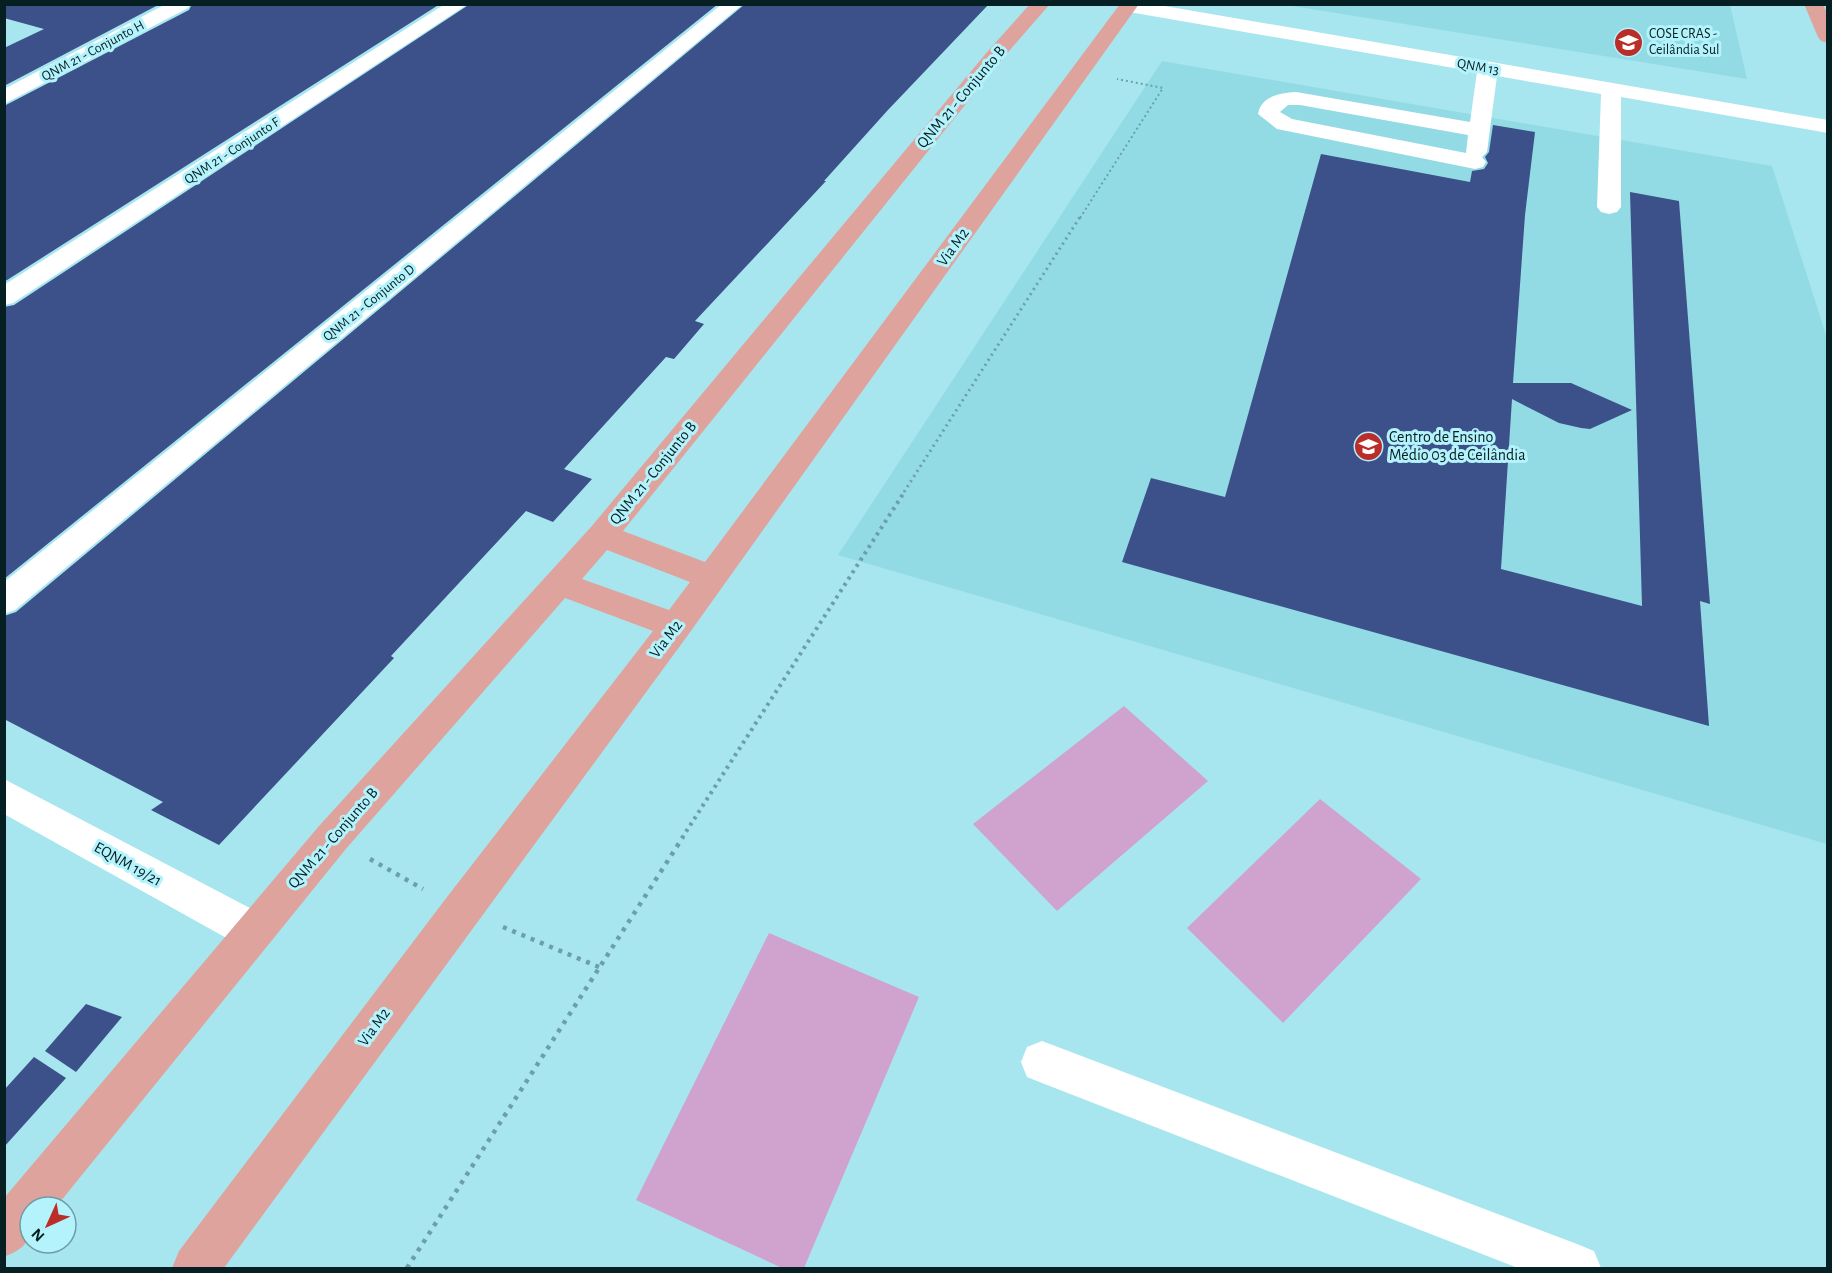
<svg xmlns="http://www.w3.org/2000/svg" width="1832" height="1273" viewBox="0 0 1832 1273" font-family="'Alegreya Sans',sans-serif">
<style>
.built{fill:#92dbe5}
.green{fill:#d0a2ce}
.building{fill:#3c5089}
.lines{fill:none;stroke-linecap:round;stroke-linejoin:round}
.path-far3{stroke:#6d9fa6;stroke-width:2;stroke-dasharray:2 3;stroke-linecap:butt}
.path-far2{stroke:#6d9fa6;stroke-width:3;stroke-dasharray:2 4;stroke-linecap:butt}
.path-far1{stroke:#6d9fa6;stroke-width:4;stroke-dasharray:3 4.5;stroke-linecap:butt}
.path{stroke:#6d9fa6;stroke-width:4.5;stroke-dasharray:4 6;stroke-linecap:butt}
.minor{fill:#fff;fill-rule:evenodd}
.major{fill:#dfa39d;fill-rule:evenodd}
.labels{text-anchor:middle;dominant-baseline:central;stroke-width:6;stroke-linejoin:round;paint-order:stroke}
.far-poi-label{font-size:14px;fill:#051f23;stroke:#b4f3fc;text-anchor:start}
.far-street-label{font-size:14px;fill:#051f23;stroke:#b4f3fc}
.street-label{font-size:16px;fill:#051f23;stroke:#b4f3fc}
.poi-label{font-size:16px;fill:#051f23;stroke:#b4f3fc;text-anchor:start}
</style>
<rect width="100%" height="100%" fill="#a7e6ef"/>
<g class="built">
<polygon points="1286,5 1730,5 1747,79"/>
<polygon points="1162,61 1772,166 1827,338 1827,844 838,555"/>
</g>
<g class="green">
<polygon points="1124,706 1208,781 1057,911 973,824"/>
<polygon points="1320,799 1421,879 1283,1023 1187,928"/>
<polygon points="769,933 919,997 804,1268 782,1268 636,1200"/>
</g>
<g class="building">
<polygon points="4,4 160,4 4,86 4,48 44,29 4,18"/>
<polygon points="192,4 440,4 4,282 4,106 189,10"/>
<polygon points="470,4 718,4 4,579 4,307 14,305"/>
<polygon points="745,4 989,4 887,111 824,181 826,181 695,321 704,324 674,359 666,357 564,469 592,479 553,522 526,511 391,656 394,658 219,845 151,810 163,802 4,719 4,616 16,612"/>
<polygon points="1493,125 1535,132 1525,215 1513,383 1571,383 1632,410 1590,429 1581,428 1559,423 1512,399 1501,569 1642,606 1630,192 1679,201 1710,604 1700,601 1709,726 1122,562 1151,478 1225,497 1321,154 1470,182 1472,171 1484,169 1488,163 1485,157 1489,152"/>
<polygon points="86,1004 122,1017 76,1072 45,1051"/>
<polygon points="34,1057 66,1078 4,1147 4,1090"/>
</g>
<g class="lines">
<polyline class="path-far3" points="1080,218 1163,88 1117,79"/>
<polyline class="path-far2" points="904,492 1080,217"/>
<polyline class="path-far1" points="682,838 905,491"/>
<g class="path">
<polyline points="370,859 423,889"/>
<polyline points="503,927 599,967"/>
<polyline points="407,1268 683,837"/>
</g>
<g class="minor">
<polygon points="166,4 190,4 188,8 4,104 4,89"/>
<polygon points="445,4 468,4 13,303 4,305 4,285"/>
<polygon points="722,4 743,4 15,610 4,614 4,582"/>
<path d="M1121,4H1153L1828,120V133L1621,97V207L1617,212L1609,214L1601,212L1597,207L1601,94L1497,76L1487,152L1482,157L1486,162L1483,167L1475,169L1277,129L1258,114C1261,96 1280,93 1296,92L1470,122L1477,72L1129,12L1122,10ZM1288,105H1300L1468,135L1466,153L1292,119L1280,112Z"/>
<polygon points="4,779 267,917 273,931 267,945 253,950 239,945 4,814"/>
<polygon points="1042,1041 1577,1244 1594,1251 1601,1268 1518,1268 1042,1083 1027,1077 1021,1062 1027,1047"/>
</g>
<g class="major">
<path d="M1030,4H1050L1002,59L623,531L705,562L1120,4H1139L688,635L224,1268H172L179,1251L447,897L653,631L565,598L345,850L56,1207H30C30,1236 34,1245 4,1257V1198L319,826L591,527L988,51ZM607,550L690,582L669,610L582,579Z"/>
<polygon points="1804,4 1823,4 1828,15 1828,43 1821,41 1818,37"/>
</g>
</g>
<defs>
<symbol id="school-disc" viewBox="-11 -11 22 22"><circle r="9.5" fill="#bb2d28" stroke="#b4f3fc"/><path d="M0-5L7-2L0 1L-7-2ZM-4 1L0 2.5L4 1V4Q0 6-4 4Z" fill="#fff"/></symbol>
</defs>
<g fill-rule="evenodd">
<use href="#school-disc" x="1612" y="26" width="33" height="33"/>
<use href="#school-disc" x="1352" y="430" width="33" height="33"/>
</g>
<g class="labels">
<g class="far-poi-label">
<text x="1649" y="34">COSE CRAS -<tspan x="1649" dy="16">Ceilândia Sul</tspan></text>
</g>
<g class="far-street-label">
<text transform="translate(93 51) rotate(-28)">QNM 21 - Conjunto H</text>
<text transform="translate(1478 67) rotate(10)">QNM 13</text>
<text transform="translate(232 151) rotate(-33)">QNM 21 - Conjunto F</text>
<text transform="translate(369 303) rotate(-39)">QNM 21 - Conjunto D</text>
</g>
<g class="street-label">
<text transform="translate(961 97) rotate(-50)">QNM 21 - Conjunto B</text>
<text transform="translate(953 247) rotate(-54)">Via M2</text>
<text transform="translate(653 473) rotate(-51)">QNM 21 - Conjunto B</text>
<text transform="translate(666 639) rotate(-53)">Via M2</text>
<text transform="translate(333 838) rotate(-49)">QNM 21 - Conjunto B</text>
<text transform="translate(128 864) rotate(29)">EQNM 19/21</text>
<text transform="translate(374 1027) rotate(-54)">Via M2</text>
</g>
<g class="poi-label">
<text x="1389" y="437">Centro de Ensino<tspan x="1389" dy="18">Médio 03 de Ceilândia</tspan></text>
</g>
</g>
<rect width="1832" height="1273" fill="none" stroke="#051f23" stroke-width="12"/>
<g transform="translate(48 1225) rotate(225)"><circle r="28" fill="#b4f3fc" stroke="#6e9ea5" stroke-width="1.5"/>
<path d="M0-4.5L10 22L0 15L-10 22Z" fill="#bb2d28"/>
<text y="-9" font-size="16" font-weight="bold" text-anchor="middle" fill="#051f23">N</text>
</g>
</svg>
